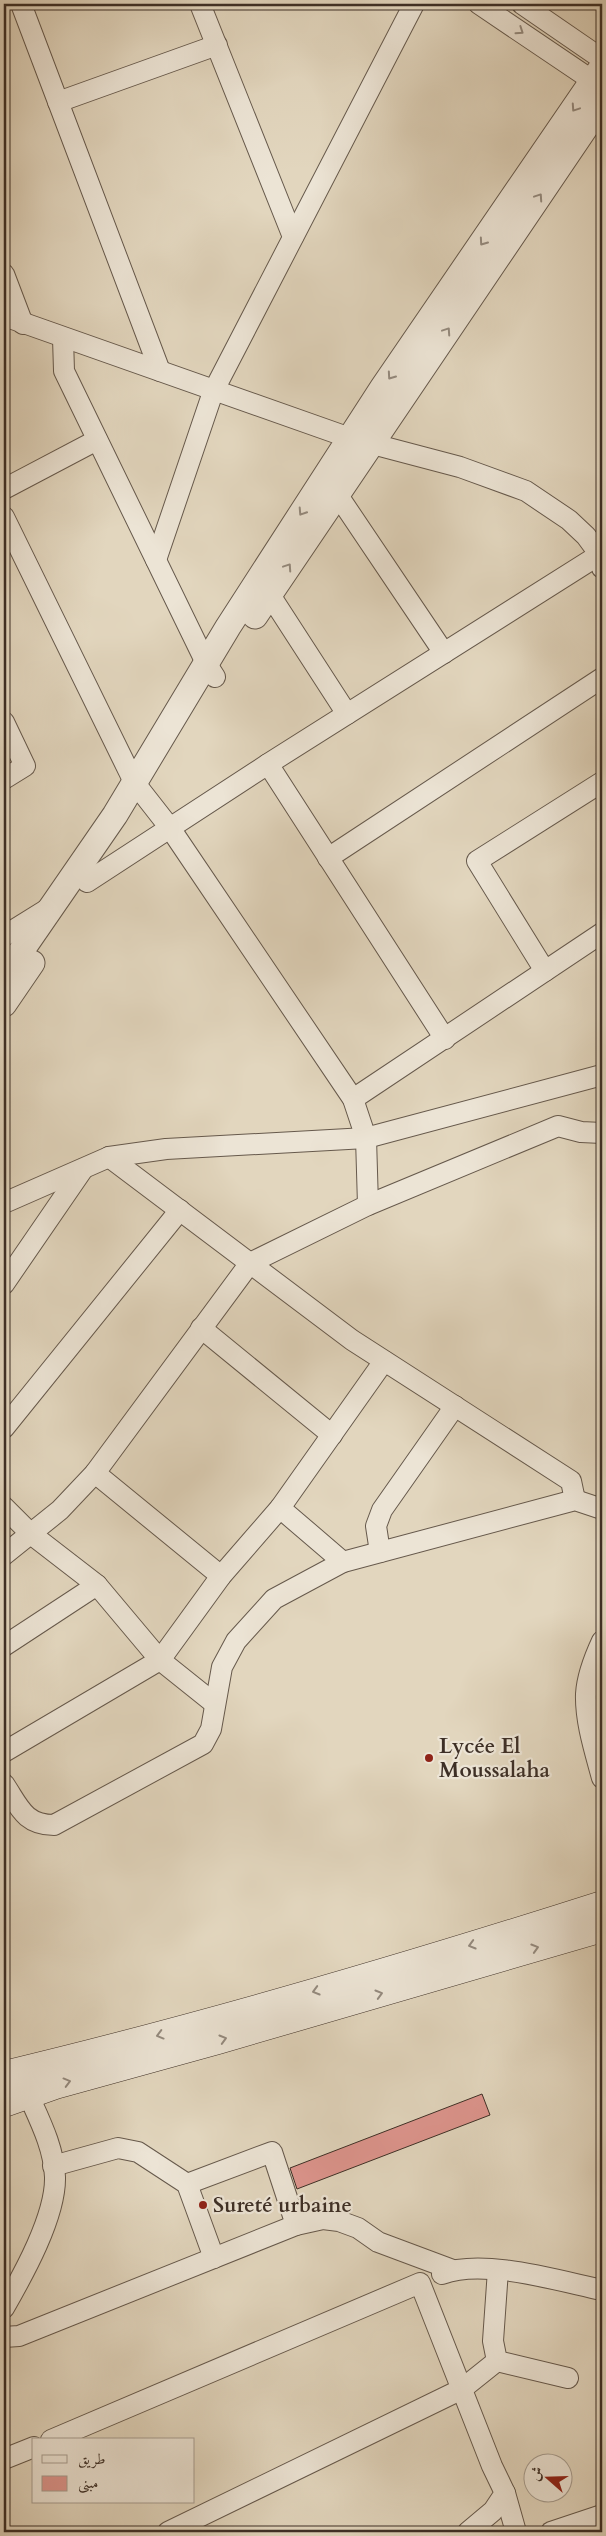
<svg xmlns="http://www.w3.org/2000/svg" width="606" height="2536" viewBox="0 0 606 2536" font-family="Cardo,Amiri,serif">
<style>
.building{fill:#de958e;stroke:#3d2f26}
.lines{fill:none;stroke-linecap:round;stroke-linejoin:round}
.minor-casing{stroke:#66594c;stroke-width:22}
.tertiary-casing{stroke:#66594c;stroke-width:27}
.secondary-casing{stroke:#3d2f26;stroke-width:29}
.minor{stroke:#ece4d5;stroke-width:20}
.tertiary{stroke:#ece4d5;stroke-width:25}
.secondary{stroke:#ece4d5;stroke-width:28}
.oneway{stroke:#948a7e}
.poi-dot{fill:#8f2418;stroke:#ece4d5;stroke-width:2}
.labels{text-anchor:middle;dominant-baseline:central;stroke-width:4.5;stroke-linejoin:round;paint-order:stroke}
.poi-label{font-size:21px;font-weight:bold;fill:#3d2f26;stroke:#ece4d5;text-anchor:start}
</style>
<rect width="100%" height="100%" fill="#e2d6be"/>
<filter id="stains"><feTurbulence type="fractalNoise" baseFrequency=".004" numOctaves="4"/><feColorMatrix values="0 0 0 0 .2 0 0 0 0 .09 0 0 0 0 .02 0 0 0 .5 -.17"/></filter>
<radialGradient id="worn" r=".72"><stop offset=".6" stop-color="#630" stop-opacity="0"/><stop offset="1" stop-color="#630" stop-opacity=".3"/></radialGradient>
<polygon class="building" points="482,2094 490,2115 297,2189 290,2168"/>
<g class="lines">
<defs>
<g id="minor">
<polyline points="21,4 160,371"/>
<polyline points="200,4 293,237"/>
<polyline points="479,4 602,87"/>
<polyline points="522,4 602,59"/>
<polyline points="58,102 217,45"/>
<polyline points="4,274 23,324"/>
<polyline points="4,316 350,438 460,467 526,491 569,520 586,536 600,555 602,568"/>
<polyline points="63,338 64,371 206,663 215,677"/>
<polyline points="4,489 97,440"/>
<polyline points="337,494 444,653"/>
<polyline points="4,517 134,782 170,828 353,1099 366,1138 368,1205"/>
<polyline points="156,560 213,392 414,4"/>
<polyline points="270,595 347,714"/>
<polyline points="4,722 25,766 4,779"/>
<polyline points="268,764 445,1039"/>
<polyline points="328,858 602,678"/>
<polyline points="87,882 268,764 602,553"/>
<polyline points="4,936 49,908"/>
<polyline points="545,971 477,861 602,782"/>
<polyline points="353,1099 602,933"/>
<polyline points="109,1157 352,1340 571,1481 575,1500"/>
<polyline points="4,1203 109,1157 166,1149 366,1138 602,1075"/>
<polyline points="4,1284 83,1169"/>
<polyline points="201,1328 332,1435"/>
<polyline points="4,1428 180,1210"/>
<polyline points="95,1473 221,1576"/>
<polyline points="4,1507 31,1534 97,1585 160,1660 215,1704"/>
<polyline points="280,1508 343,1562"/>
<polyline points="380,1552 376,1526 382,1510 455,1406"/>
<polyline points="4,1555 60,1510 95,1473 250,1263 368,1205 558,1126 581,1132 602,1133"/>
<path d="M602,1641C595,1656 587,1677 586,1694C585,1721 595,1752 602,1778"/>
<polyline points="4,1646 97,1585"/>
<polyline points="4,1752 160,1660 221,1576 280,1508 384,1361"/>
<path d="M4,1784C19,1806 24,1825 54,1825L203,1744L211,1729L222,1667L236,1641L274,1599L343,1562L575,1500L602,1509"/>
<polyline points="53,2166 118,2148 138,2152 187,2184 214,2258"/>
<polyline points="187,2184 272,2152 296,2225"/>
<polyline points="498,2270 493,2341 497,2361 568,2378"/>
<path d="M442,2274C483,2258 559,2281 602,2290"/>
<path d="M4,2308C23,2275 56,2216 55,2177C54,2148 40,2121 28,2094"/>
<polyline points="4,2337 19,2336 296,2225 323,2219 339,2221 358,2228 378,2242 453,2270"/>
<polyline points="51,2440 420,2283 492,2466 505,2493 493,2511 468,2532"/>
<polyline points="4,2459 34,2447"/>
<polyline points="505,2493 516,2532"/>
<polyline points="168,2532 462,2389 497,2361"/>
<polyline points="551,2532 602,2515"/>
</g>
<g id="tertiary">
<polyline points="255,616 602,103"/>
<polyline points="4,976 115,815 228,627 383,387 602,67"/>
<polyline points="4,1004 32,963"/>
</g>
<g id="secondary">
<path d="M4,2075C205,2027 405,1968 602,1905"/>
<polyline points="4,2103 55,2085 218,2040 602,1928"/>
</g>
</defs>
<use href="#minor" class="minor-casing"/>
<use href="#tertiary" class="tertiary-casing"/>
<use href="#secondary" class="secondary-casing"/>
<use href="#minor" class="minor"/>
<use href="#tertiary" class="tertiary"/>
<use href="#secondary" class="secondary"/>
</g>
<defs><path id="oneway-chevron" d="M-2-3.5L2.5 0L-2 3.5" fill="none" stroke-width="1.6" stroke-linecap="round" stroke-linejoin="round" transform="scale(1.25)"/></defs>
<g class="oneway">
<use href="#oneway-chevron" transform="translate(520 31) rotate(34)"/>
<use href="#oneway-chevron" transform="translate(575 108) rotate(124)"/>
<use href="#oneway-chevron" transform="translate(539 197) rotate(-56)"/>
<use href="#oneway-chevron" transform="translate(483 242) rotate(125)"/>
<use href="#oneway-chevron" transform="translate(447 331) rotate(-56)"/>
<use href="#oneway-chevron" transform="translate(391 376) rotate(125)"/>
<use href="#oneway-chevron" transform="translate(302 512) rotate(123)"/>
<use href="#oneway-chevron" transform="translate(288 567) rotate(-56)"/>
<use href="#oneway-chevron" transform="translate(472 1945) rotate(164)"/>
<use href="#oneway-chevron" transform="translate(535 1948) rotate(-17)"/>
<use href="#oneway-chevron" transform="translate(316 1991) rotate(164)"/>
<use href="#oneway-chevron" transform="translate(379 1994) rotate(-16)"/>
<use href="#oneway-chevron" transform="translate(160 2035) rotate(165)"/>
<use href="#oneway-chevron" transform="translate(223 2039) rotate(-16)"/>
<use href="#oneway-chevron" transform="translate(67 2082) rotate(-15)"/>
</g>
<g class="poi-dot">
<circle cx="429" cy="1758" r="5"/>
<circle cx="203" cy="2205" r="5"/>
</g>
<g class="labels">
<g class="poi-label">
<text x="439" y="1746">Lycée El<tspan x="439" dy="24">Moussalaha</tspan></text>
<text x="213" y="2205">Sureté urbaine</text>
</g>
</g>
<rect width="606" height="2536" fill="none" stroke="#e2d6be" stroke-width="20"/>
<rect x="5" y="5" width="596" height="2526" fill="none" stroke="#3d2f26" stroke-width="2.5"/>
<rect x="10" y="10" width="586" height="2516" fill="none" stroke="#3d2f26"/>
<rect x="32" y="2438" width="162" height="65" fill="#ece4d5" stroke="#a69c8f"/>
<rect x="42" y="2455" width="25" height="8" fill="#ece4d5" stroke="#a69c8f"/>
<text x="78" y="2464" font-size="15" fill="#3d2f26">طريق</text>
<rect x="42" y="2476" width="25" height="15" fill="#de958e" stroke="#a69c8f"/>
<text x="78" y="2488" font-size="15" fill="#3d2f26">مبنى</text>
<g transform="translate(548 2478) rotate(290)"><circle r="24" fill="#ece4d5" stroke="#a69c8f"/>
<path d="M0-4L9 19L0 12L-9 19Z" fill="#8f2418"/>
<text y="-8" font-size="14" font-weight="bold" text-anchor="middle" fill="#3d2f26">ش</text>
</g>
<rect width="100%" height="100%" filter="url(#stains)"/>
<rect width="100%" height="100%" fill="url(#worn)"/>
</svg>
